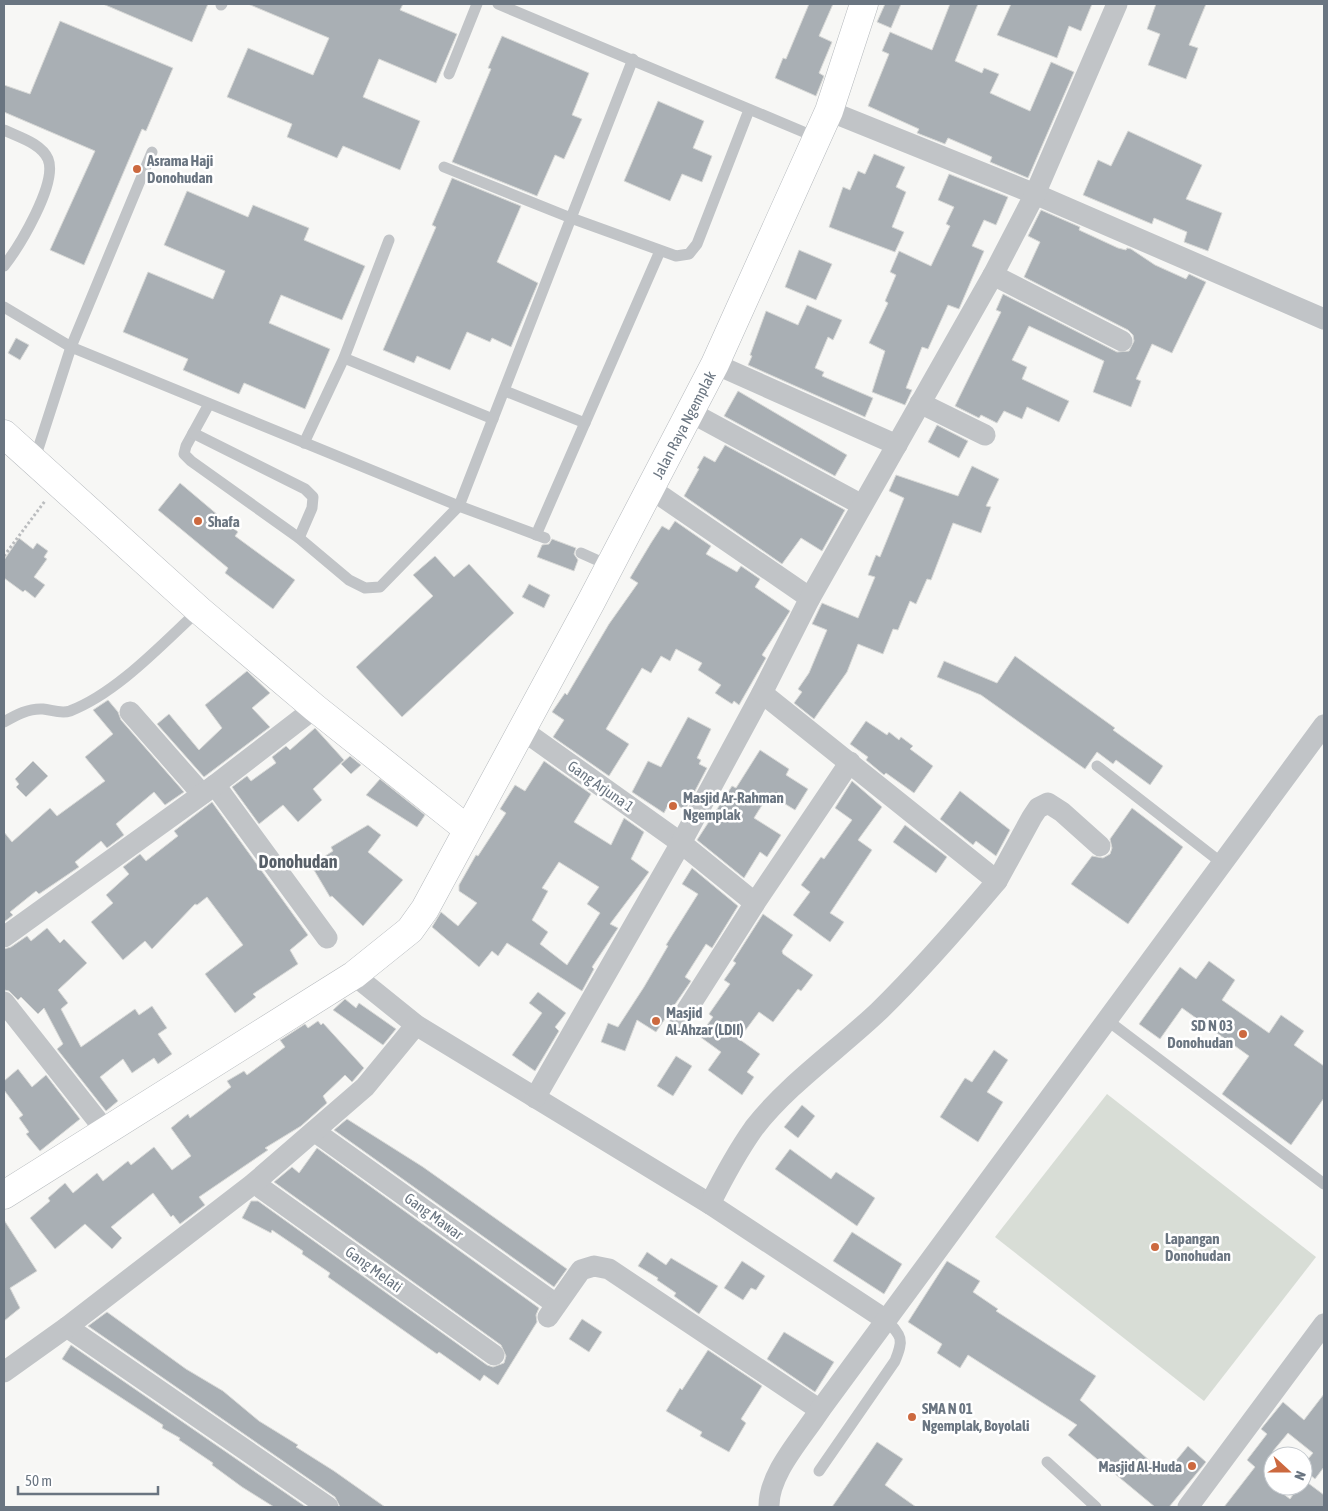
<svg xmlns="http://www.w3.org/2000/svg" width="1328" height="1511" viewBox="0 0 1328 1511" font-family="'Asap Condensed',sans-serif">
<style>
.green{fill:#d8ddd6}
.building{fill:#a9afb4;stroke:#d8d9d7;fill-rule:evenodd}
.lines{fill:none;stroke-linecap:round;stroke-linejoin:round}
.secondary-casing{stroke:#b4b8bc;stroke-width:29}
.path{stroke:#bbbdbf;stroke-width:3;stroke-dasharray:2.5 2.5;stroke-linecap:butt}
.lane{stroke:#c1c4c7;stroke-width:11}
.street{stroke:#c1c4c7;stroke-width:21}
.secondary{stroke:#fff;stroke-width:28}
.poi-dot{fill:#cc693f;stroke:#fff;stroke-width:2}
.labels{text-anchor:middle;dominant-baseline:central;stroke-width:5;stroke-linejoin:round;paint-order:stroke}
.poi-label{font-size:15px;font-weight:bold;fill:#6a7581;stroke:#fff;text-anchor:start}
.street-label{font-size:15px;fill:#6a7581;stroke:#fff}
.quarter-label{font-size:18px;font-weight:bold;fill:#575f68;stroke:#fff}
</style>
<rect width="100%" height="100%" fill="#f7f7f5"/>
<polygon class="green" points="1107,1094 1316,1257 1204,1401 995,1237"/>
<g class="building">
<polygon points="103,4 208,4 192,42"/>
<polygon points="248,4 403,4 400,10 457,34 436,83 379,59 363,97 420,121 400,170 343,146 337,158 287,137 292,124 227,97 248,48 313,75 329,38"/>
<polygon points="809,4 833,4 819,36 832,42 819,73 824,76 816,96 775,78 783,58 786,59"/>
<polygon points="885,4 901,4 891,28 877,22"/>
<polygon points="950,4 978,4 955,61 982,73 984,68 999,74 990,93 1030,111 1051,62 1074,72 1028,178 990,162 992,157 948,138 945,144 917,133 919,129 868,106 889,54 882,51 890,32 932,50"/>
<polygon points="1011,4 1092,4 1081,31 1069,26 1057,58 997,35"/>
<polygon points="1156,4 1206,4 1189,45 1198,48 1186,79 1148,65 1160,34 1147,29"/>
<polygon points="60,21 173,68 146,131 142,129 84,265 50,250 95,151 4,112 4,85 30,94"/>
<polygon points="502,36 589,73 572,115 582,119 564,159 555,155 537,196 452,162 491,69 488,68"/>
<polygon points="658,101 704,121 693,148 712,156 702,182 682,174 670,201 624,181"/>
<polygon points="1128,131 1202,165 1186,199 1222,213 1208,251 1184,242 1187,232 1154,218 1152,224 1083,195 1098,160 1111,166"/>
<polygon points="874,154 905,167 896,187 906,192 892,227 904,232 895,252 829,227 843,187 850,190 858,171 865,174"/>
<polygon points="949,174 1008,197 996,225 984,220 972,246 984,251 971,281 959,309 948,305 928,349 922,347 906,388 912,390 905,405 872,392 885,351 869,343 888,303 885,301 896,275 890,272 899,251 931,266 950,226 946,224 954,207 938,200"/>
<polygon points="452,178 521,206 497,262 538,283 511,347 492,338 490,342 467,332 450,370 417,356 414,363 383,350 436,227 432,225"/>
<polygon points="187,191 248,217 253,205 309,228 304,240 365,266 342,320 281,295 269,323 330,349 305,409 244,383 239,394 183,370 188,359 123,332 148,272 213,299 225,271 164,245"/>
<polygon points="1041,210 1080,227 1079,230 1118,248 1126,250 1127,248 1131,249 1155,265 1186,279 1189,274 1206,282 1172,353 1152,344 1136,379 1141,381 1131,407 1093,392 1104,361 1029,326 1012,360 1027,367 1022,379 1069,401 1059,422 1027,407 1022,419 1004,411 997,423 981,415 979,418 955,406 1001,312 996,310 1003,294 1117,352 1129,351 1134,341 1133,335 1128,330 1024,277 1040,242 1028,236"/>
<polygon points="799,250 832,264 816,300 785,287"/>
<polygon points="807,305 842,320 833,340 828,337 815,368 824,372 822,376 873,398 865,417 748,365 752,356 750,355 766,311 798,325"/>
<polygon points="16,338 29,345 20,360 8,353"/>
<polygon points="738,391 847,455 835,476 724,416"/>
<polygon points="937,425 968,441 959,458 928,442"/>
<polygon points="725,445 845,510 822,551 801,538 782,564 684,496 699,469 697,468 704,456 715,462"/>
<polygon points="972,466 999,479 986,506 991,507 981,533 953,523 931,580 927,579 916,604 910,601 898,630 893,629 883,654 858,644 847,672 814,719 794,703 802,692 798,689 809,673 827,630 812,624 822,603 858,618 875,577 868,575 876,555 880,557 904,498 889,491 896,475 958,496"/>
<polygon points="180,483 238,532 235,536 295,580 273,609 225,573 228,568 158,510"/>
<polygon points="675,521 711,546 706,554 737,572 741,566 760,579 755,587 790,611 762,655 766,658 739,705 734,701 732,704 715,693 721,685 698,670 702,663 676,649 670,661 661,656 651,673 642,668 606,729 629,744 609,776 553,737 564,720 552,712 565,693 567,695 609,624 638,583 630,578 651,543 662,526 669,530"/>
<polygon points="19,538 33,549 37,543 48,551 44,557 47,559 34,577 45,585 35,598 25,590 23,592 4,578 4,560"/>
<polygon points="552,539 576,548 574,554 578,560 574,571 537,557 542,545 549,544"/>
<polygon points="435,556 454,577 469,564 514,613 402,717 356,667 433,596 413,575"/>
<polygon points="529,584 550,595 544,608 522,597"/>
<polygon points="1015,656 1115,728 1113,730 1163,766 1150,785 1116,760 1113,764 1097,752 1085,769 981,695 937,677 944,661 997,683"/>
<polygon points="247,671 270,693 252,708 270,727 204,777 157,724 169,714 199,750 222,728 205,705"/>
<polygon points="108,700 118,712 121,720 184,792 165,805 154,792 116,824 124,835 107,848 101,841 75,862 79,867 39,894 36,891 10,912 13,915 4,922 4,832 12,842 50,808 57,816 105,781 85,757 113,734 93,710"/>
<polygon points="688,717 711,729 697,758 701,760 699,764 707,768 685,810 670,801 664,813 632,792 648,761 661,767"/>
<polygon points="866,721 887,735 889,732 899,740 901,737 913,746 910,749 933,766 914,793 886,773 884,775 866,760 868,757 850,744"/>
<polygon points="315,728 344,760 313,789 322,800 298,822 283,805 259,824 232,787 247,776 251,781 276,763 272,757 286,746 290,750"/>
<polygon points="760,750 789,769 786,775 808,789 795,810 769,794 754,818 781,835 767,857 760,852 744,878 697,840 732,786 736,788"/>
<polygon points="350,756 361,765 351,774 341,764"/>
<polygon points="33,761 48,776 26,797 16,787 19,784 15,779"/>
<path d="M544,761L591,794L574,822L611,845L624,818L644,832L631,859L649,872L610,924L618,928L592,967L594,969L582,991L507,943L498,956L492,951L479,967L432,927L441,912L458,926L477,903L459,891V885L476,855L478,856L506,813L500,809L515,785L525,791ZM559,862L599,887L587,904L600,913L567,965L540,944L548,932L532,920L548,891L542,888Z"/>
<polygon points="380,779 425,815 417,827 366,795"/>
<polygon points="852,781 882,807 858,840 872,850 830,913 844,922 830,942 793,915 810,892 801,885 821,857 824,859 852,820 835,808"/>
<polygon points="960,791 1010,830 996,856 976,841 973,845 940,819"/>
<polygon points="212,802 308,935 290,950 298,964 253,994 256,997 235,1013 205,974 243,945 207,897 197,905 195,904 152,949 145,941 123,960 91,922 113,903 106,895 129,874 123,867 140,854 146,861 178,836 174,831"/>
<polygon points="1132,808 1183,847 1128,924 1071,884 1092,856 1103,858 1110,854 1112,848 1110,839"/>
<polygon points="368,825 381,835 368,852 403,880 363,926 332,896 330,897 311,865 333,851 331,847"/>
<polygon points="905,825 947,857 936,873 893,842"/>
<polygon points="692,868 738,906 712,948 706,944 685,977 691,981 656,1032 637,1020 625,1051 601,1042 608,1023 618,1027 644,987 668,946 666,945 698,894 682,884"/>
<polygon points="763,914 793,935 782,951 783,954 813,975 801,991 798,989 773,1022 759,1012 739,1039 760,1054 747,1072 754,1077 742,1095 708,1070 721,1052 699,1036 713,1017 709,1014 730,984 724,980 736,963 733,961"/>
<polygon points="47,928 60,943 64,939 87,963 58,990 68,1003 61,1009 81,1047 135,1009 139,1015 152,1006 167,1028 158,1034 172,1054 158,1064 154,1058 132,1073 123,1059 100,1077 118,1101 106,1111 57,1049 63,1044 44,1008 38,1014 21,997 18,1000 9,991 4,990 4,949 11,947 27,936 31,941"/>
<polygon points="1209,961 1235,980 1222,1000 1269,1033 1281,1015 1304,1031 1294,1045 1324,1066 1324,1098 1291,1145 1222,1094 1249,1056 1182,1008 1160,1039 1139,1024 1180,967 1196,979"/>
<polygon points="538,992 566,1013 555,1027 559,1031 535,1071 512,1055 542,1013 529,1003"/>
<polygon points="345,999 356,1008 359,1003 396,1029 383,1045 333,1010"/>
<polygon points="318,1021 321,1025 323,1023 364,1068 352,1082 345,1075 323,1096 327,1103 301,1126 265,1148 268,1150 199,1197 205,1205 180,1224 173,1215 171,1217 153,1193 111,1227 122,1238 112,1249 85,1224 55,1249 30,1218 50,1201 48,1198 65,1183 73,1193 97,1173 103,1181 128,1161 131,1165 154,1147 172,1170 191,1156 171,1128 188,1114 190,1118 231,1087 227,1081 244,1071 247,1075 285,1047 280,1040 282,1039 305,1024 308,1028"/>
<polygon points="994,1050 1008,1060 987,1092 1003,1102 978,1142 940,1117 965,1078 972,1082"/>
<polygon points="676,1056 692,1066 673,1096 657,1086"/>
<polygon points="18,1069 32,1087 46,1075 80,1119 40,1151 26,1134 29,1132 19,1118 23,1115 4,1090 4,1081"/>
<polygon points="802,1105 815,1116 798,1138 784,1127"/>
<polygon points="347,1119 423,1167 567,1269 554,1287 334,1130"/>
<polygon points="317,1148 539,1308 536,1315 537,1322 498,1385 484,1375 480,1381 439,1352 437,1354 328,1277 330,1273 302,1254 303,1251 272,1230 271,1233 242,1218 251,1201 258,1201 487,1365 493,1367 504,1363 506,1356 501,1345 274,1182 292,1167 299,1173"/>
<polygon points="790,1149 831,1179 836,1172 875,1198 857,1226 775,1169"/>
<polygon points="4,1220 37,1271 10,1288 20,1308 4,1321"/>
<polygon points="852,1232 902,1264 884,1294 833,1261"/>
<polygon points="647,1252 666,1265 671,1258 718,1286 699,1314 674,1296 676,1293 657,1280 658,1278 638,1266"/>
<polygon points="742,1261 765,1276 756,1290 751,1288 743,1300 724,1288"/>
<polygon points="947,1261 980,1281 973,1292 998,1309 996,1311 1096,1376 1080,1400 1165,1474 1188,1446 1206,1462 1169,1507 1155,1507 1068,1435 1077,1425 968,1355 960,1368 937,1353 942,1344 908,1322"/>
<polygon points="107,1312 186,1369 223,1391 259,1421 298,1445 296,1447 334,1471 385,1507 340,1507 335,1497 88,1326"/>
<polygon points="582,1319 602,1332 589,1352 569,1339"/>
<polygon points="784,1332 834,1362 815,1392 767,1359"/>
<polygon points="71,1345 306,1507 274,1507 242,1487 212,1465 213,1463 179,1440 180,1438 162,1428 163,1425 62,1359"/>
<polygon points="708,1350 762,1386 741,1419 746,1423 729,1452 700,1436 702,1432 666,1411 680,1388 682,1390"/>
<polygon points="1324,1394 1324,1467 1315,1479 1303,1469 1303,1465 1313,1453 1288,1433 1273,1451 1273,1486 1290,1499 1299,1486 1303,1486 1304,1480 1324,1495 1324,1507 1224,1507 1255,1467 1247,1460 1267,1434 1261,1429 1283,1402 1304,1420"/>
<polygon points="877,1442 903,1459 885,1485 916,1507 832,1507"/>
</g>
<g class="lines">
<defs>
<g id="secondary">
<polyline points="4,434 199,610 315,708 467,829"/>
<path id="s1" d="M4,1195L354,975L410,930L425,909L591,602L715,364L829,111L864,4"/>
</g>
</defs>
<use href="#secondary" class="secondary-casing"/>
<polyline class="path" points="4,556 45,501"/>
<g class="lane">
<polyline points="498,4 806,133"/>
<polyline points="221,5 222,4"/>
<polyline points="633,59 571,218 676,256 689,254 697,244 749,110"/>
<polyline points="449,74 477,4"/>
<path d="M4,130C18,137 41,143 48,159C58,183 19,247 4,266"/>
<polyline points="4,307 71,347 152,152"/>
<polyline points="344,358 493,419"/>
<polyline points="505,391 585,423"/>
<polyline points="209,404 186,446 184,454 191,461 299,538 349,580 365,588 380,587 459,506 571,218 444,167"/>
<polyline points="193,433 305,489 313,497 312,508 299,538"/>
<polyline points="304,443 344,358 389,240"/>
<polyline points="38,449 71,347 459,506 545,538"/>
<polyline points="536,535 660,251"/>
<polyline points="581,553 610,566"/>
<path d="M4,722C16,715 29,708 43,709C52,710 61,714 70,711C117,693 162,644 199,610"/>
<polyline points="1097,766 1223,864"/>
<polyline points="1107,1020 1324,1184"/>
<polyline points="1047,1462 1096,1507"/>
<path d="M819,1471L895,1361C904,1339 902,1336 886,1320"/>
</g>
<g class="street">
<polyline points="829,111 1035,194 1324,319"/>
<polyline points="993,275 1122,341"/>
<polyline points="715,364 897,445"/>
<polyline points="920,403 985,435"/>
<polyline points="690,412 862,505"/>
<polyline points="651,489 810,598"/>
<polyline points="130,712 202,794"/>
<polyline points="521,729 681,843 755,903"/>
<polyline points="215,785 327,938"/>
<polyline points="997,881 1032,817 1038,808 1048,803 1062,812 1100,846"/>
<polyline points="4,937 215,785 315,708"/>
<polyline points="354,975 416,1025 710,1204 886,1320"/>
<polyline points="4,1002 105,1130"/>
<polyline points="680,1021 755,903 850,762"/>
<polyline points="535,1098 681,843 762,693 810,598 993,275 1035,194 1117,4"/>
<polyline points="314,1131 553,1302"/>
<polyline points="254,1183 494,1355"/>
<path d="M710,1204C723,1178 737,1152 754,1128C788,1084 838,1050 879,1011C921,970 959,926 997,881L762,693"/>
<polyline points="548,1317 581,1270 594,1266 609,1269 820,1410"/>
<polyline points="67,1327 328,1507"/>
<polyline points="4,1372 67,1327 254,1183 365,1087 416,1025"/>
<path d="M769,1507C768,1474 802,1438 820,1410L1324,725"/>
<polyline points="1188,1507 1324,1324"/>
</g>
<use href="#secondary" class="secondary"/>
</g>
<g class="poi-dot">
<circle cx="137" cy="169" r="5"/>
<circle cx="198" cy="521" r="5"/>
<circle cx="673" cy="806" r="5"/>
<circle cx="656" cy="1021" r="5"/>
<circle cx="1243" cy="1034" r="5"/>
<circle cx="1155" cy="1247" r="5"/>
<circle cx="912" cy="1417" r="5"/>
<circle cx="1192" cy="1466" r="5"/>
</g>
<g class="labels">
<g class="poi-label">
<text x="147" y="160">Asrama Haji<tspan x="147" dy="17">Donohudan</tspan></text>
<text x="208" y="521">Shafa</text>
<text x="683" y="797">Masjid Ar-Rahman<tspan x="683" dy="17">Ngemplak</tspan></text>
<text x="666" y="1012">Masjid<tspan x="666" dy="17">Al-Ahzar (LDII)</tspan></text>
<text x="1233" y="1025" text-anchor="end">SD N 03<tspan x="1233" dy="17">Donohudan</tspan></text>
<text x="1165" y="1238">Lapangan<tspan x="1165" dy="17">Donohudan</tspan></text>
<text x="922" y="1408">SMA N 01<tspan x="922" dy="17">Ngemplak, Boyolali</tspan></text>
<text x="1182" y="1466" text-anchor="end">Masjid Al-Huda</text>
</g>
<g class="street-label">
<text stroke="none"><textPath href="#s1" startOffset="1060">Jalan Raya Ngemplak</textPath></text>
<text transform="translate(601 786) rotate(35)">Gang Arjuna 1</text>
<text transform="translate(434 1216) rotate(36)">Gang Mawar</text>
<text transform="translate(374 1269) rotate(36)">Gang Melati</text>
</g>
<g class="quarter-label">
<text x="298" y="861">Donohudan</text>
</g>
</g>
<rect width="1328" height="1511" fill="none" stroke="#6a7581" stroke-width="10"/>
<g transform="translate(1288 1471) rotate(111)"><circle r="24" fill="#ffffff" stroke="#c3c8cd"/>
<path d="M0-4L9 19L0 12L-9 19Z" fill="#cc693f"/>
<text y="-8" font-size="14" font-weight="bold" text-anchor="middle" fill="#6a7581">N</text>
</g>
<path d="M18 1486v8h140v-8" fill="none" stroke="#6a7581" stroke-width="2.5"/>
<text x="25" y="1486" font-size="15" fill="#6a7581" stroke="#ffffff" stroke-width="4" paint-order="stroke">50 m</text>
</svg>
